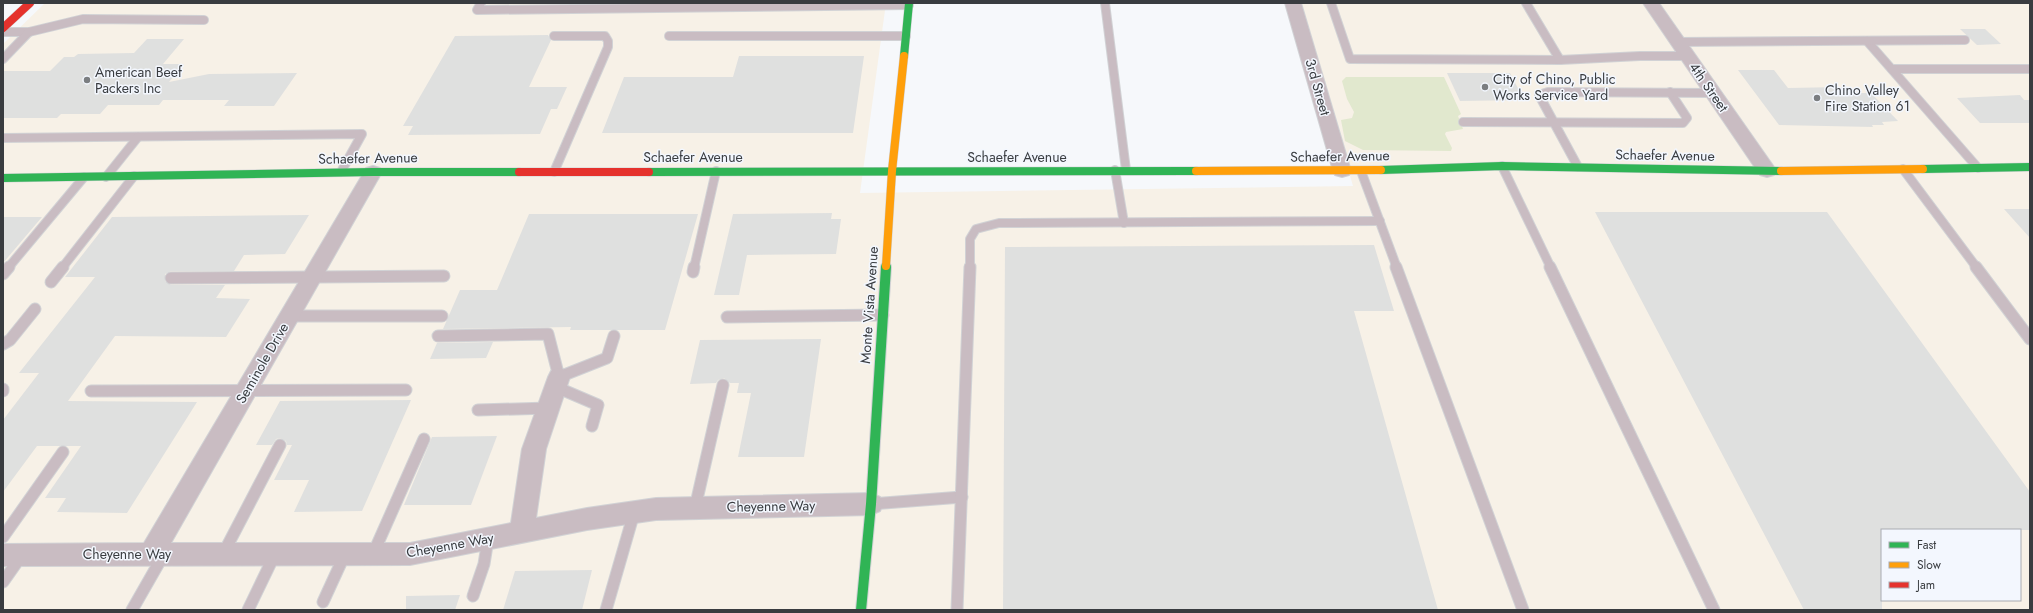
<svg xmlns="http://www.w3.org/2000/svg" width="2033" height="613" viewBox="0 0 2033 613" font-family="Jost,sans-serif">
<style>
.industrial{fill:#f7f1e7;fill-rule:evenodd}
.green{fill:#e1e8ce}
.building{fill:#dfe0df}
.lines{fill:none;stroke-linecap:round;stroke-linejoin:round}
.lane-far1-casing{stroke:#d1d2d5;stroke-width:10}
.lane-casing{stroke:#d1d2d5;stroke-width:13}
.street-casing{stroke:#d1d2d5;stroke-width:2}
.fast-far1-casing{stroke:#d1d2d5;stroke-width:9}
.fast-casing{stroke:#d1d2d5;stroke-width:12}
.slow-casing{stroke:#d1d2d5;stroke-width:9}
.jam-casing{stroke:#d1d2d5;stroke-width:9}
.lane-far1{stroke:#c9bcc2;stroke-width:8}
.lane{stroke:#c9bcc2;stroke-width:11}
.street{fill:#c9bcc2;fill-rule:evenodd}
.fast-far1{stroke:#30b455;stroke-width:8}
.fast{stroke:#30b455;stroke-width:10}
.slow{stroke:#ff9f0a;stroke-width:8}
.jam{stroke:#e5322d;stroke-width:8}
.poi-dot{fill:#7b7e81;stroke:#f3f7fe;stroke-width:1.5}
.labels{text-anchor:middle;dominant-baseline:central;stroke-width:3;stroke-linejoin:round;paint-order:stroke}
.poi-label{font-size:14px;fill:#393c40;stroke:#f3f7fe;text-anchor:start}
.street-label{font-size:14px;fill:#393c40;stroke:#f3f7fe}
</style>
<rect width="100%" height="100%" fill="#f6f8fb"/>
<path class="industrial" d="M45,3H886L860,193L1353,186L1299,3H2030V610H3V44ZM1882,530H2020V600H1882Z"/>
<polygon class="green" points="1346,77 1444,77 1461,114 1458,116 1463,129 1446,132 1445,134 1452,148 1451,151 1363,150 1345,141 1341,120 1352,118 1354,112 1347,99 1342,81"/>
<g class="building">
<polygon points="1960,29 1985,29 2001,44 1977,45"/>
<polygon points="548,35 551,40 529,87 567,87 557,109 551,109 540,134 408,135 413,126 403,126 455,36"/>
<polygon points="147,39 184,39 163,64 184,64 169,82 209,74 297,73 274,106 224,106 229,100 163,100 159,105 108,105 100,114 61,114 57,118 3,118 3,71 50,71 64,57 74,57 78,54 134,53"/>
<polygon points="739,56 864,56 853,133 602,133 624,77 733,77"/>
<polygon points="1738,70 1774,70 1788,88 1841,87 1845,93 1871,93 1898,121 1882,122 1884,125 1872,125 1873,127 1779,125"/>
<polygon points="1447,73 1510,73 1524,100 1460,101"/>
<polygon points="2020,95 2024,100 2030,100 2030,123 1980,123 1957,98"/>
<polygon points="2004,209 2030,209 2030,238"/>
<polygon points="1595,212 1827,212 2030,492 2030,530 1882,530 1882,610 1804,610"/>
<polygon points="832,213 831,219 841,219 836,254 747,255 739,295 714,295 733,214"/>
<polygon points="529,214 698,214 665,330 570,330 571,327 443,329 460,290 497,290"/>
<polygon points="309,215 285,254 244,255 234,271 171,271 165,274 165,281 171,285 225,285 216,298 250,299 226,337 115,336 68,401 197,402 127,513 57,512 66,498 45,498 81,446 37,446 3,492 3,420 39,373 19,373 95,277 65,277 112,217"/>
<polygon points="3,217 42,217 3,263"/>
<polygon points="1374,245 1394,311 1354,311 1438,610 1003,610 1005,247"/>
<polygon points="821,339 804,457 738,457 751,393 737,393 739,383 730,383 724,378 718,380 716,383 690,384 700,340"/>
<polygon points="493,342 486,358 430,359 437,343"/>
<polygon points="411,400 362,511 294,512 309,480 274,480 292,445 287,445 286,441 280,438 276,439 272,445 256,445 280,401"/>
<polygon points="497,436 471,505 404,505 432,437"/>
<polygon points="592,570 582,610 503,610 515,571"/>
<polygon points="460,595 455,610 406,610 406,596"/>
</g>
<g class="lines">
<defs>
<g id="lane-far1">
<polyline points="481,3 477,10 909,5"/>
<polyline points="1105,3 1126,170"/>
<polyline points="1331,3 1350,59 1560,60"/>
<polyline points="1526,3 1560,60 1640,56 1688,56"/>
<polyline points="3,32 29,32 83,19 204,20"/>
<polyline points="554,36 605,36 608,41 608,47 554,172"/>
<polyline points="669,36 906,36"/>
<polyline points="1867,41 1978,168"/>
<polyline points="1678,42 1965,40"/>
<polyline points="3,59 29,32"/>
<polyline points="1892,69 2030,69"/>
<polyline points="1463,122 1683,123 1687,118 1670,92"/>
<polyline points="3,138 362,134 341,172"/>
<polyline points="1502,166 1551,268"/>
<polyline points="1578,167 1539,95 1548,92 1713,93"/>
<polyline points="1903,169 1977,268"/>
<polyline points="1115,170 1124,223"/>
<polyline points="1361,171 1397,268"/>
<polyline points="106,177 138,137"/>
<polyline points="8,268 84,177"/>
<polyline points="62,268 134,176"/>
<polyline points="694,268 716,171"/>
<polyline points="970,268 970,239 976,229 999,223 1380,221"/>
</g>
<g id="lane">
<polyline points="1396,267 1523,610"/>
<polyline points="1550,267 1714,610"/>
<polyline points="1976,267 2030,339"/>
<polyline points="693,272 694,267"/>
<polyline points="3,274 9,267"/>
<polyline points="171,278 444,276"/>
<polyline points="51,282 63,267"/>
<polyline points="290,316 442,316"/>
<polyline points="727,317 883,315"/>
<polyline points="438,336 548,334 559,377 607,358 614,336"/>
<polyline points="3,344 10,340 35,309"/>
<polyline points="556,387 598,405 592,426"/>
<polyline points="3,389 3,391"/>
<polyline points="91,391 406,390"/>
<polyline points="478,410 549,408"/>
<polyline points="871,504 962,497"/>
<polyline points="695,508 723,385"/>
<polyline points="3,537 63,452"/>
<polyline points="223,554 280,445"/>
<polyline points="373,554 424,439"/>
<polyline points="3,582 22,555"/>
<polyline points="473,596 484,564 488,539"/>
<polyline points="323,602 345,554"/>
<polyline points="132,610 164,554"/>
<polyline points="248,610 275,554"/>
<polyline points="606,610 634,513"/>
<polyline points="957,610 970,267"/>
</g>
<g id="street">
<polygon points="1285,3 1301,3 1351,171 1349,175 1342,177 1335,175 1333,171"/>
<polygon points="1643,3 1659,3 1774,167 1776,171 1774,175 1767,177 1760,175"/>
<polygon points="373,166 380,168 382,172 171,543 410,543 511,523 522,449 548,377 551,371 559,368 567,371 570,377 546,449 536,518 587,508 656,498 871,493 880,497 883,504 880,511 871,515 656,520 587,530 410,565 3,566 3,544 144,543 364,172 366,168"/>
</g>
<g id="fast-far1">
<polyline points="904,56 909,3"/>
<polyline points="1923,169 2030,167"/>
<polyline points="1381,170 1502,166 1781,171"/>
<polyline points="649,172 1196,171"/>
<polyline points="3,178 373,172 519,172"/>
<polyline points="886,268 886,266"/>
</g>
<polyline id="fast" points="861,610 871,504 886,267"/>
<g id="slow">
<polyline points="1196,171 1381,170"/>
<polyline points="1781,171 1923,169"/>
<polyline points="886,266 892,171 904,56"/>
</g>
<g id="jam">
<polyline points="3,28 30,3"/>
<polyline points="519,172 649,172"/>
</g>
</defs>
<use href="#lane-far1" class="lane-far1-casing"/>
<use href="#lane" class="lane-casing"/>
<use href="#street" class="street-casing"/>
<use href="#fast-far1" class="fast-far1-casing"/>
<use href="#fast" class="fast-casing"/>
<use href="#slow" class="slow-casing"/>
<use href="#jam" class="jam-casing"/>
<use href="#lane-far1" class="lane-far1"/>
<use href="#lane" class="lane"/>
<use href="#street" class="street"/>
<use href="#fast-far1" class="fast-far1"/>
<use href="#fast" class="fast"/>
<use href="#slow" class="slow"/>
<use href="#jam" class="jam"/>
</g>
<g class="poi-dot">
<circle cx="87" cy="80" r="4"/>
<circle cx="1485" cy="87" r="4"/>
<circle cx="1817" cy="98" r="4"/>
</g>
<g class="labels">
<g class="poi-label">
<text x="95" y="72">American Beef<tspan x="95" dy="16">Packers Inc</tspan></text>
<text x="1493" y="79">City of Chino, Public<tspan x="1493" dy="16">Works Service Yard</tspan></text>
<text x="1825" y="90">Chino Valley<tspan x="1825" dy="16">Fire Station 61</tspan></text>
</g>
<g class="street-label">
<text transform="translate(1318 87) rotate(74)">3rd Street</text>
<text transform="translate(1709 87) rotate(55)">4th Street</text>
<text transform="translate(1665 155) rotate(1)">Schaefer Avenue</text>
<text transform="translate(1340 156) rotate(-1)">Schaefer Avenue</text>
<text x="693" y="157">Schaefer Avenue</text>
<text x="1017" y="157">Schaefer Avenue</text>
<text transform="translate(368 158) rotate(-1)">Schaefer Avenue</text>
<text transform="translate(869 305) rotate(-86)">Monte Vista Avenue</text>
<text transform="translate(262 363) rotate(-60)">Seminole Drive</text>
<text transform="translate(771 506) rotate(-1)">Cheyenne Way</text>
<text transform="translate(450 545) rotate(-10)">Cheyenne Way</text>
<text x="127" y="554">Cheyenne Way</text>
</g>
</g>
<rect width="2033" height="613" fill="none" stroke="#393c40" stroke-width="8"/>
<rect x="1881" y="529" width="140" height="72" fill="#f3f7fe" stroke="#a9acb2"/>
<rect x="1889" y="542" width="20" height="6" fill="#30b455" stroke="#a9acb2"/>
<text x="1917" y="549" font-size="12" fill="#393c40">Fast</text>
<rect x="1889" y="562" width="20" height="6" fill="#ff9f0a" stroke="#a9acb2"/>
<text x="1917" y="569" font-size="12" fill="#393c40">Slow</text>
<rect x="1889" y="582" width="20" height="6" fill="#e5322d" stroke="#a9acb2"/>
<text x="1917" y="589" font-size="12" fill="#393c40">Jam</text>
</svg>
